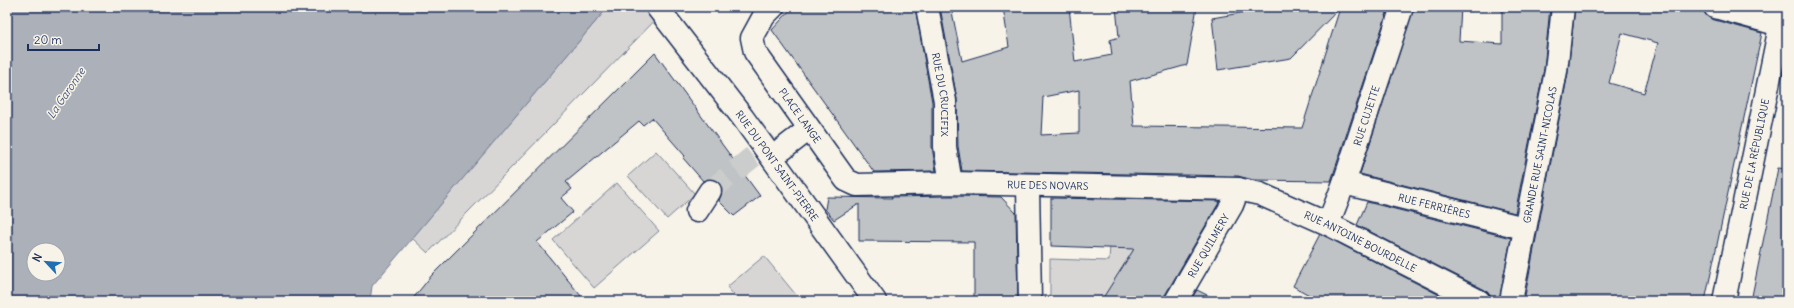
<svg xmlns="http://www.w3.org/2000/svg" width="1794" height="308" viewBox="0 0 1794 308" font-family="Delius,sans-serif">
<style>
.green{fill:#d7d6d4;stroke:#798299}
.water{fill:#acb0b9;stroke:#727c95;fill-rule:evenodd}
.building{fill:#c0c3c5;stroke:#1b2f5e;fill-rule:evenodd}
.lines{fill:none;stroke-linecap:round;stroke-linejoin:round}
.minor-tunnel{stroke:#cbcccc;stroke-width:22;stroke-dasharray:22 11;stroke-linecap:butt}
.minor-casing{stroke:#1b2f5e;stroke-width:25}
.minor{stroke:#f7f3e8;stroke-width:22}
.labels{text-anchor:middle;dominant-baseline:central;stroke-width:3;stroke-linejoin:round;paint-order:stroke}
.street-label{font-size:10px;fill:#1b2f5e;stroke:#f7f3e8}
.water-label{font-size:11px;font-style:italic;fill:#465679;stroke:#f7f3e8}
</style>
<rect width="100%" height="100%" fill="#f7f3e8"/>
<filter id="ink" filterUnits="userSpaceOnUse"><feTurbulence type="fractalNoise" baseFrequency=".025" numOctaves="2"/><feDisplacementMap in="SourceGraphic" scale="8" xChannelSelector="R" yChannelSelector="G"/><feConvolveMatrix kernelMatrix="1 2 1 2 8 2 1 2 1" color-interpolation-filters="sRGB"/></filter>
<g filter="url(#ink)">
<g class="green">
<polygon points="608,7 668,7 428,253 412,238"/>
<polygon points="656,151 695,194 667,219 628,176"/>
<polygon points="617,183 659,231 594,288 553,240"/>
<polygon points="1110,245 1154,248 1101,301 1050,301 1050,259 1109,261"/>
<polygon points="764,256 801,301 739,301 727,287"/>
</g>
<path class="water" d="M7,7H608L372,286L370,301H7ZM34,250H58V274H34Z"/>
<g class="building">
<polygon points="793,7 915,7 932,102 932,147 936,171 874,172 772,30"/>
<path d="M940,7H951L962,61L1009,47L1003,7H1069L1075,62L1112,55L1110,40L1119,37L1116,7H1197L1187,65L1130,81L1134,126L1302,128L1340,8L1291,58L1218,70L1212,18L1275,7H1389L1331,181L1253,180L1238,176L962,171L958,146L957,99ZM1079,90V133L1041,135L1043,97Z"/>
<polygon points="1414,7 1461,7 1459,41 1502,44 1502,7 1550,7 1544,69 1515,213 1360,174"/>
<path d="M1575,7H1703L1706,15L1711,19L1762,33L1705,301H1524L1568,73ZM1622,33L1658,43L1644,93L1609,83Z"/>
<polygon points="655,53 760,196 734,216 719,201 722,191 721,185 717,181 710,179 703,181 683,158 685,156 652,118 643,125 639,121 566,182 572,189 561,198 573,212 537,242 585,301 411,301 432,275"/>
<polygon points="1778,168 1787,169 1787,301 1751,301"/>
<polygon points="951,196 1001,197 1016,213 1018,301 974,301 974,242 859,241 859,204 834,220 825,209 827,197 892,198 891,197"/>
<polygon points="1051,198 1220,201 1165,295 1164,301 1101,301 1134,249 1051,246"/>
<polygon points="1367,202 1511,238 1499,301 1491,301 1490,295 1485,290 1357,225"/>
<polygon points="1320,234 1323,235 1451,301 1320,301 1293,286"/>
<polygon points="1197,290 1219,301 1190,301"/>
</g>
<g class="lines">
<polyline class="minor-tunnel" points="710,191 775,139"/>
<defs>
<g id="minor">
<path id="s1" d="M657,7L743,118L875,301"/>
<path id="s2" d="M773,7L764,16L752,38L755,52L846,180L857,185L951,183L1238,189L1260,194L1328,224L1479,301"/>
<path id="s3" d="M927,7L945,101V147L951,183"/>
<polyline points="1715,7 1787,27"/>
<polyline points="783,149 809,129"/>
<path id="s4" d="M1344,183L1524,228"/>
<polyline points="1028,186 1030,301"/>
<polyline points="697,211 710,191"/>
<path id="s5" d="M1328,224L1344,183L1402,7"/>
<path id="s6" d="M1176,301L1232,205L1238,189"/>
<path id="s7" d="M1511,301L1556,71L1563,7"/>
<path id="s8" d="M1724,301L1784,7"/>
</g>
</defs>
<use href="#minor" class="minor-casing"/>
<use href="#minor" class="minor"/>
</g>
</g>
<g class="labels">
<g class="street-label">
<text stroke="none"><textPath href="#s3" startOffset="89">RUE DU CRUCIFIX</textPath></text>
<text stroke="none"><textPath href="#s2" startOffset="130">PLACE LANGE</textPath></text>
<text stroke="none"><textPath href="#s5" startOffset="115">RUE CUJETTE</textPath></text>
<text stroke="none"><textPath href="#s7" startOffset="149">GRANDE RUE SAINT-NICOLAS</textPath></text>
<text stroke="none"><textPath href="#s8" startOffset="150">RUE DE LA RÉPUBLIQUE</textPath></text>
<text stroke="none"><textPath href="#s1" startOffset="199">RUE DU PONT SAINT-PIERRE</textPath></text>
<text stroke="none"><textPath href="#s2" startOffset="412">RUE DES NOVARS</textPath></text>
<text stroke="none"><textPath href="#s4" startOffset="93">RUE FERRIÈRES</textPath></text>
<text stroke="none"><textPath href="#s2" startOffset="736">RUE ANTOINE BOURDELLE</textPath></text>
<text stroke="none"><textPath href="#s6" startOffset="64">RUE QUILMERY</textPath></text>
</g>
<g class="water-label">
<text transform="translate(66 93) rotate(-56)">La Garonne</text>
</g>
</g>
<rect width="1794" height="308" fill="none" stroke="#f7f3e8" stroke-width="24"/>
<rect x="12" y="12" width="1770" height="284" fill="none" stroke="#1b2f5e" stroke-width="1.5" filter="url(#ink)"/>
<g transform="translate(46 262) rotate(296)"><circle r="19" fill="#f7f3e8" stroke="#9fa5b1"/>
<path d="M0-3L7 15L0 10L-7 15Z" fill="#1f6fb2"/>
<text y="-6" font-size="11" font-weight="bold" text-anchor="middle" fill="#1b2f5e">N</text>
</g>
<path d="M28 44v6h71v-6" fill="none" stroke="#1b2f5e" stroke-width="2"/>
<text x="34" y="44" font-size="12" fill="#1b2f5e" stroke="#f7f3e8" stroke-width="3" paint-order="stroke">20 m</text>
</svg>
